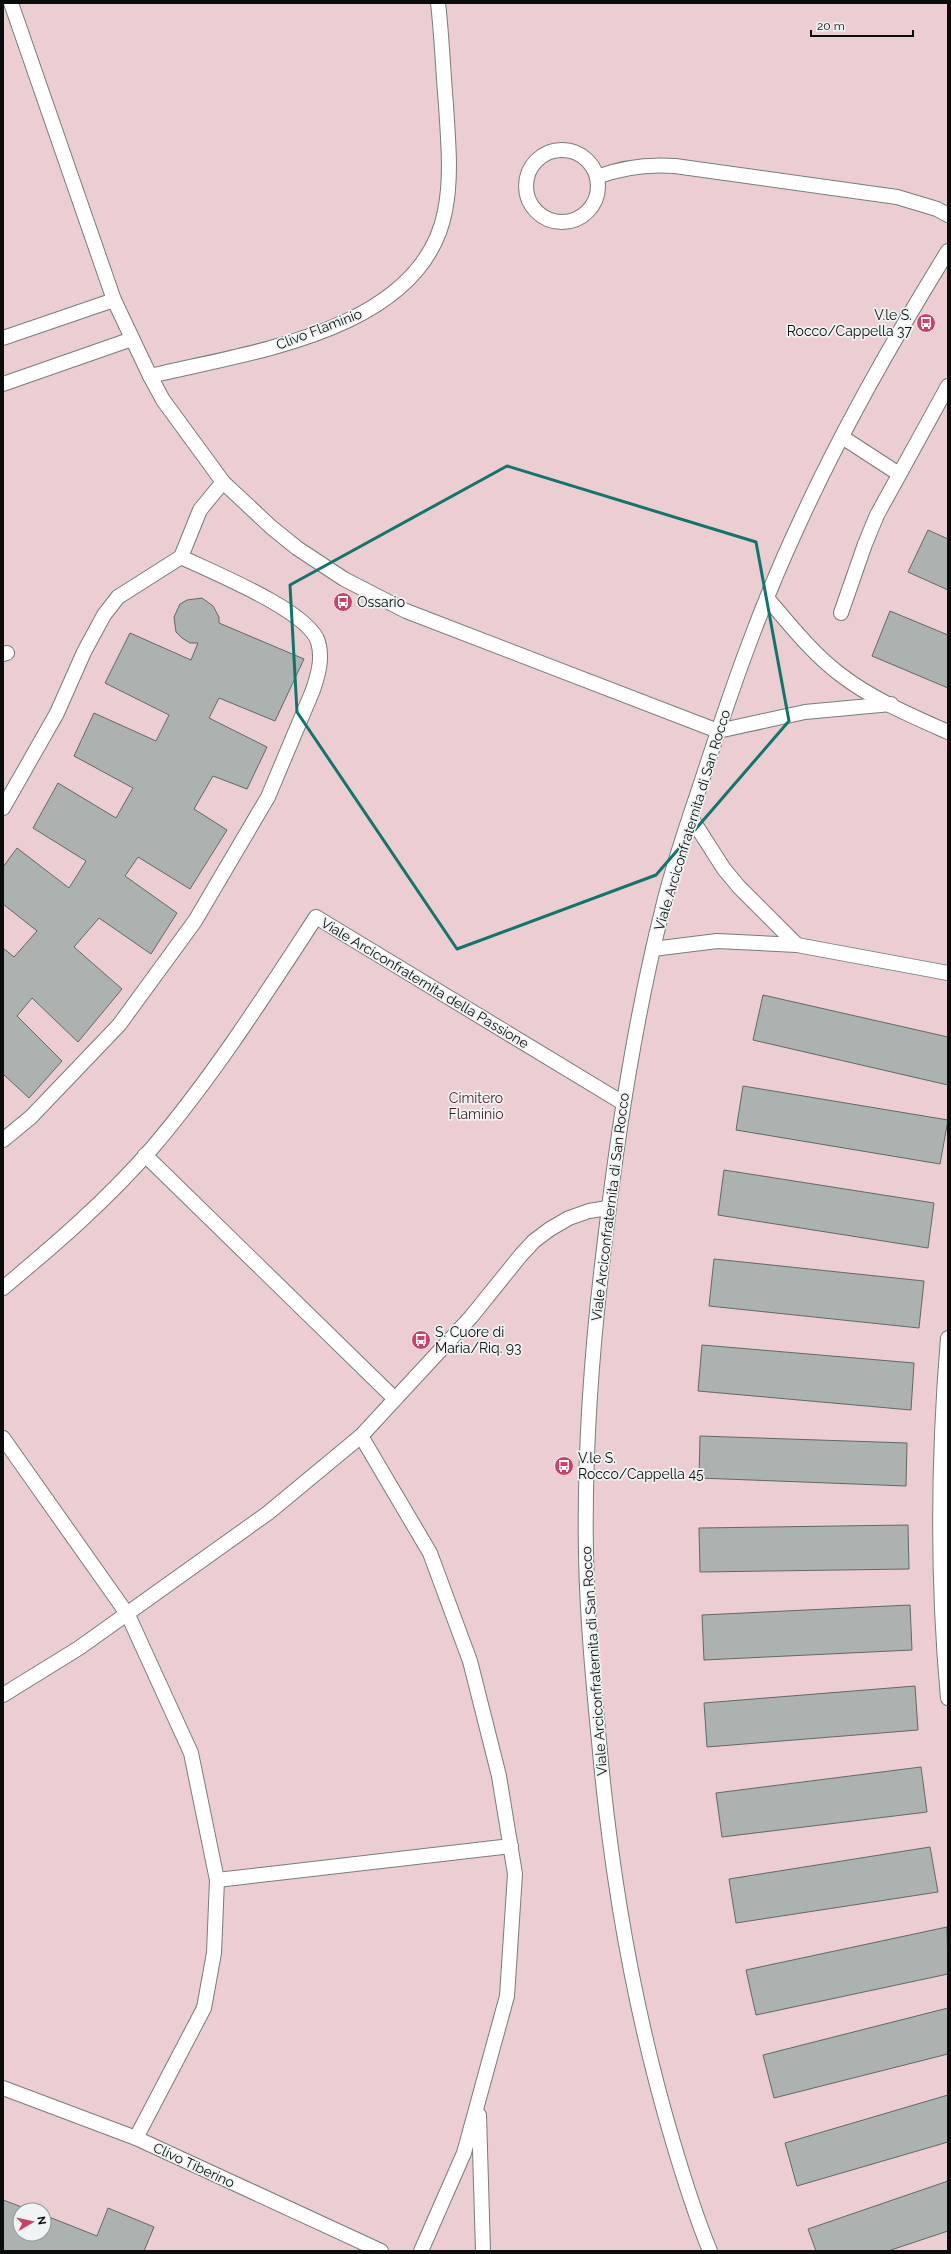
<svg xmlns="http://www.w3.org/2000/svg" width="951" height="2254" viewBox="0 0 951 2254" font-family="Raleway,sans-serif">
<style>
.green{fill:#ebcdd2;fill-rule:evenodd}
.building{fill:#abb2b0;stroke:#626866}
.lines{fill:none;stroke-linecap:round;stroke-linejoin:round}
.lane-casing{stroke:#777d7b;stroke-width:16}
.lane{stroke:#fff;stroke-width:14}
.marked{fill:none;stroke:#0f766e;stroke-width:3;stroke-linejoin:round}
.labels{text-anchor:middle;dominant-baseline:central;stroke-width:3.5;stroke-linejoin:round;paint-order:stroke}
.poi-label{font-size:14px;fill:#0a0d0c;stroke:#eff5f4;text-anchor:start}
.street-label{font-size:14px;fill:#0a0d0c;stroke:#eff5f4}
.park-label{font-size:14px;fill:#4c1d28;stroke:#eff5f4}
</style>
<rect width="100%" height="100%" fill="#e1e8e7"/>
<path class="green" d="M3,3H948V2251H3ZM20,2210H44V2234H20Z"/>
<g class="building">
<polygon points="928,530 948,539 948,590 908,572"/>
<polygon points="202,598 213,606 219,617 219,623 304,659 275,721 219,698 209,718 267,747 247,789 213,776 194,809 227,830 190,889 138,857 125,876 177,913 151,954 99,918 74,947 122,989 78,1042 32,998 17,1016 62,1061 29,1098 3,1074 3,948 14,957 37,931 3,904 3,867 17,848 69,888 86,861 33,828 58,783 116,818 133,788 74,756 94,713 156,741 169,715 105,683 130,633 191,660 198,643 190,643 182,638 176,632 174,617 180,604 187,600"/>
<polygon points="890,611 948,635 948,688 872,656"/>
<polygon points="763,995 948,1037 948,1085 753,1040"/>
<polygon points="743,1086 948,1120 940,1164 736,1130"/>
<polygon points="724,1170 934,1203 928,1248 718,1215"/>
<polygon points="714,1259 924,1281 919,1328 709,1306"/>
<polygon points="702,1345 914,1363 911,1410 698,1391"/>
<polygon points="700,1436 907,1443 906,1486 699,1478"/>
<polygon points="908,1525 909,1569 700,1572 699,1528"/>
<polygon points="910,1605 912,1650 704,1660 702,1615"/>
<polygon points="915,1686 918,1730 707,1747 704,1703"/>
<polygon points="921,1767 927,1812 722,1837 716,1793"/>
<polygon points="930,1847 938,1892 736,1923 729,1879"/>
<polygon points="947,1927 948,1974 756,2015 746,1970"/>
<polygon points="948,2008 948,2054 774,2098 763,2055"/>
<polygon points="948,2095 948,2142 797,2186 785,2143"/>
<polygon points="948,2181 948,2231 888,2251 816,2251 808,2229"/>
<polygon points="3,2200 30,2210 20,2210 20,2234 44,2234 44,2215 97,2236 108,2208 154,2227 144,2251 3,2251"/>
</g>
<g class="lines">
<defs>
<g id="lane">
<polyline points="11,3 114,300 150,376 163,400 223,482 271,527 297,548 344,579 406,611 718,731 805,712 891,704"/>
<circle cx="562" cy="186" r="36"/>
<path d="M597,177C623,167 647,164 675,166L897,197L937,209L948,215"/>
<polyline points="3,338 114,300"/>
<path d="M150,376C249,352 422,332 445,211C452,176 448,140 446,105C443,71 442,37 438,3"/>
<polyline points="3,384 132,339"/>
<polyline points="842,437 899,474"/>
<path d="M767,598C790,625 813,654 841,675C872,699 912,716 948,732"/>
<polyline points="841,613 865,544 877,515 948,386"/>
<polyline points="3,654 7,653"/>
<polyline points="3,808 57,713 84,652 104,615 118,597 181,557 200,510 223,482"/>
<polyline points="690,816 724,869 739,887 797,945"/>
<polyline points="653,949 717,941 797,945 948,973"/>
<path d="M3,1140L31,1117L119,1025L195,921L268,797L313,690C318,675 323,658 318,642C309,611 212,572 181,557"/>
<polyline points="145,1155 395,1399"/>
<path d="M3,1288C56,1244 108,1199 153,1147C214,1075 265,995 316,917L623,1103"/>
<path d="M948,1338C938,1458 937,1578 948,1698"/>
<polyline points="361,1436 430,1553 470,1661 499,1776 515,1874 507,1996 464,2153 421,2251"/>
<polyline points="3,1438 128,1615 191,1753 217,1880 214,1953 204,2008 136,2138"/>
<polyline points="3,1695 79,1648 268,1513 361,1436 471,1317 521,1255 534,1241 550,1229 569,1218 589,1211 608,1208"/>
<polyline points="217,1880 511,1846"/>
<polyline points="3,2088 136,2138 381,2251"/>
<polyline points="479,2115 483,2251"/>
<path d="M710,2251C695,2215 684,2179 673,2142C634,2011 611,1877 599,1741C593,1679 587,1616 586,1554C584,1449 592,1344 605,1240C618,1130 635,1019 662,911C673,863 690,817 705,771C732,688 761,605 798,526C841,431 893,340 948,251"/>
</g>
</defs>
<use href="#lane" class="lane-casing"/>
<use href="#lane" class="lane"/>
</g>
<path class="marked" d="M507,466L756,542L789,721L656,875L457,949L297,712L290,585Z"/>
<defs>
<symbol id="bus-disc" viewBox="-11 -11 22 22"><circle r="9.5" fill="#ce4068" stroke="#eff5f4"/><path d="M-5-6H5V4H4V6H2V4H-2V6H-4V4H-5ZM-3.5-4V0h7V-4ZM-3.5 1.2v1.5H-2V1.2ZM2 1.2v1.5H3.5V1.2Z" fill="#fff"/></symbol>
</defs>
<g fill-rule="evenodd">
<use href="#bus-disc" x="915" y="312" width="22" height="22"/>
<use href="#bus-disc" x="332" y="591" width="22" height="22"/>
<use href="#bus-disc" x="410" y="1329" width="22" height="22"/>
<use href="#bus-disc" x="553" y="1455" width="22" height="22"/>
</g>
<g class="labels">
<g class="poi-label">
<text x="912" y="315" text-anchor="end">V.le S.<tspan x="912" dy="16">Rocco/Cappella 37</tspan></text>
<text x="357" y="602">Ossario</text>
<text x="435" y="1332">S. Cuore di<tspan x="435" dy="16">Maria/Riq. 93</tspan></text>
<text x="578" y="1458">V.le S.<tspan x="578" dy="16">Rocco/Cappella 45</tspan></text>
</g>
<g class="street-label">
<text transform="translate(319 329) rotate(-21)">Clivo Flaminio</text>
<text transform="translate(692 820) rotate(-73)">Viale Arciconfraternita di San Rocco</text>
<text transform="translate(425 983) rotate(31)">Viale Arciconfraternita della Passione</text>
<text transform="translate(610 1207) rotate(-83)">Viale Arciconfraternita di San Rocco</text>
<text transform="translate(594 1661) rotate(-94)">Viale Arciconfraternita di San Rocco</text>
<text transform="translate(194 2165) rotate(25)">Clivo Tiberino</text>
</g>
<g class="park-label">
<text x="476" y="1098">Cimitero<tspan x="476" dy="16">Flaminio</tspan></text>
</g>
</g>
<rect width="951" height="2254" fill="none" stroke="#0a0d0c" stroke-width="8"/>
<g transform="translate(32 2222) rotate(81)"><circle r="19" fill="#eff5f4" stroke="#939897"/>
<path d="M0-3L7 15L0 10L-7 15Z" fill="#ce4068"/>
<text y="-6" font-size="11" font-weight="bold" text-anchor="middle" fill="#0a0d0c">N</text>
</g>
<path d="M811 30v6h102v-6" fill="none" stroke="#0a0d0c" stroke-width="2"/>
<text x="817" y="30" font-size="12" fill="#0a0d0c" stroke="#eff5f4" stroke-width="3" paint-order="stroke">20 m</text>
</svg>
